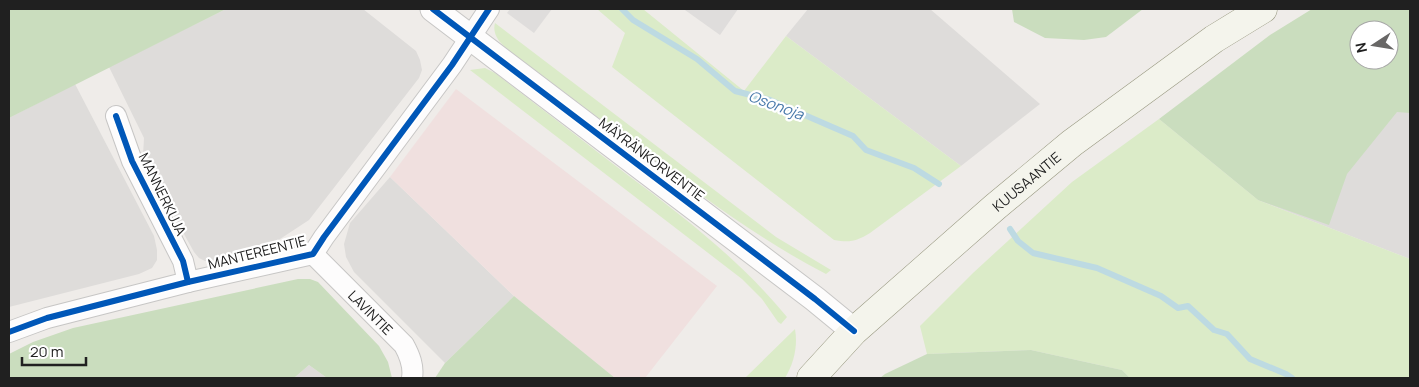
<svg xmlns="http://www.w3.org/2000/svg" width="1419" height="387" viewBox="0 0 1419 387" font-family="Manrope,sans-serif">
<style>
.residential{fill:#dedcda}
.commercial{fill:#f0e0df}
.grass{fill:#dbebc8}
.forest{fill:#caddbe;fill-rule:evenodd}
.parking{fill:#dfdddc}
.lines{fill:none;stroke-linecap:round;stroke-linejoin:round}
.stream{stroke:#bddae2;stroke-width:6}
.minor-casing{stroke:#c7c6c5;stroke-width:22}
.tertiary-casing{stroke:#c7c6c5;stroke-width:27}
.secondary-casing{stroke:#989880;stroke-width:29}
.minor{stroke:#fdfcfc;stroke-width:20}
.tertiary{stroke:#fdfcfc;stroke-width:25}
.secondary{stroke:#f4f4ec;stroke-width:28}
.cycleway-casing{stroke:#fff;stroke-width:9}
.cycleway{stroke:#0057b8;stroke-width:6}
.labels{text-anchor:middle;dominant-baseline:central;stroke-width:4.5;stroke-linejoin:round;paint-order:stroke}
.street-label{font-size:14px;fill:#202020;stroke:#fff}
.water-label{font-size:15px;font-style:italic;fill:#4879aa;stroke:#fff}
</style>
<rect width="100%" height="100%" fill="#efece9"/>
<g class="residential">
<polygon points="226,9 363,9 416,51 420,60 422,70 419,78 309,220 277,241 215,260 205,261 199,258 194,252 146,166 143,156 144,138 109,67"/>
<polygon points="808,9 930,9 1040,104 961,166 786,36"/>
<polygon points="1410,70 1410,259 1258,200"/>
<polygon points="75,84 154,236 157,250 157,260 152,268 139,274 9,307 9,118"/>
<polygon points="390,177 514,296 445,363 354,272 346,257 344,244 350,223"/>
<polygon points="309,365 327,378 294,378"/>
</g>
<polygon class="commercial" points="456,89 717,286 645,378 615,378 514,296 390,177"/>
<g class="grass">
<path d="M597,9H643L744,91L786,36L961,166L870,233C857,241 850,243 834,240L612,67L625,33Z"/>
<path d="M495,23L776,237L831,270L826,274C762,241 704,198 647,154C600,119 554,84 507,49C499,42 492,34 495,23Z"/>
<path d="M485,68L495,73C538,106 582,140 625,173C683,216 741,261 787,317L781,324L778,322L762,299L742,279L470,70Z"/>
<polygon points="1159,119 1258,200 1410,259 1410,378 1130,378 1122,370 1031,350 927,354 920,326 973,273 1072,182"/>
<path d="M795,329C798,346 794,363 785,378H745Z"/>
</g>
<g class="forest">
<polygon points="9,9 226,9 9,118"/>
<polygon points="1012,9 1143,9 1106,37 1084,40 1045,38 1014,22"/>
<path d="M1312,9H1410V113L1397,112L1347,174L1329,225L1258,200L1159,119L1270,35ZM1359,30H1389V60H1359Z"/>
<polygon points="298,279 310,279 318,282 379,346 388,362 392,378 327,378 309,365 294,378 9,378 9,354 33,342 73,328"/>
<polygon points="514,296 615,378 435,378 445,363"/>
<polygon points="1031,350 1122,370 1130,378 880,378 885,374 927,354"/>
</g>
<g class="parking">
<polygon points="510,9 552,9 534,33 507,13"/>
<polygon points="686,9 738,9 720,35 685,10"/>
</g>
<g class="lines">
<g class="stream">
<polyline points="622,9 633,20 697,59 735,91 770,100 853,136 866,150 914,168 939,184"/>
<polyline points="1010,229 1018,241 1033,253 1097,268 1161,296 1178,308 1188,306 1214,330 1227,334 1250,359 1286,374 1292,378"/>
</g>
<defs>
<g id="minor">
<polyline points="116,116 132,161 183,261 188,282"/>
<path id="s1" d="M313,254L404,345C410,356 414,366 412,378"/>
<polyline points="9,332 47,318 188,282 313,254 324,237 452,65 489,9"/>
</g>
<polyline id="tertiary" points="433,9 815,299 854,331"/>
<g id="secondary">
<path id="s2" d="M811,378L854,331L995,207L1072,143L1214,39L1263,9"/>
</g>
</defs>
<use href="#minor" class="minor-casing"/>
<use href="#tertiary" class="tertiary-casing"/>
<use href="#secondary" class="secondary-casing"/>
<use href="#minor" class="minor"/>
<use href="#tertiary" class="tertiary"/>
<use href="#secondary" class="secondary"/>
<defs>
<g id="cycleway">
<polyline points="433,9 815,299 854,331"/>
<polyline points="116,116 132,161 183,261 188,282"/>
<polyline points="9,332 47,318 188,282 313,254 324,237 452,65 489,9"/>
</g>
</defs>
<use href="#cycleway" class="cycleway-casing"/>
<use href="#cycleway" class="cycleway"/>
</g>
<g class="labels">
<g class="street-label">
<text transform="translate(652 159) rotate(37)">MÄYRÄNKORVENTIE</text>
<text stroke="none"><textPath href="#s2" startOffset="292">KUUSAANTIE</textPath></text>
<text transform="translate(163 194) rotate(64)">MANNERKUJA</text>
<text transform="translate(257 252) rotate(-14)">MANTEREENTIE</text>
<text stroke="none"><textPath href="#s1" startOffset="82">LAVINTIE</textPath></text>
</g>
<g class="water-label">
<text transform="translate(776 105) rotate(20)">Osonoja</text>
</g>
</g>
<rect width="1419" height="387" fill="none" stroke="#202020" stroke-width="20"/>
<g transform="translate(1374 45) rotate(258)"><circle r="24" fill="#ffffff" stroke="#a6a6a6"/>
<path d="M0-4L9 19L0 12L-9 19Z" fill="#686766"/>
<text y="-8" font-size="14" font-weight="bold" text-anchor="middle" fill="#202020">N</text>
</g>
<path d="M22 357v8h64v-8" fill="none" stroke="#202020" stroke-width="2.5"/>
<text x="30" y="357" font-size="15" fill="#202020" stroke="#ffffff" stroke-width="4" paint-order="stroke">20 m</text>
</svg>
